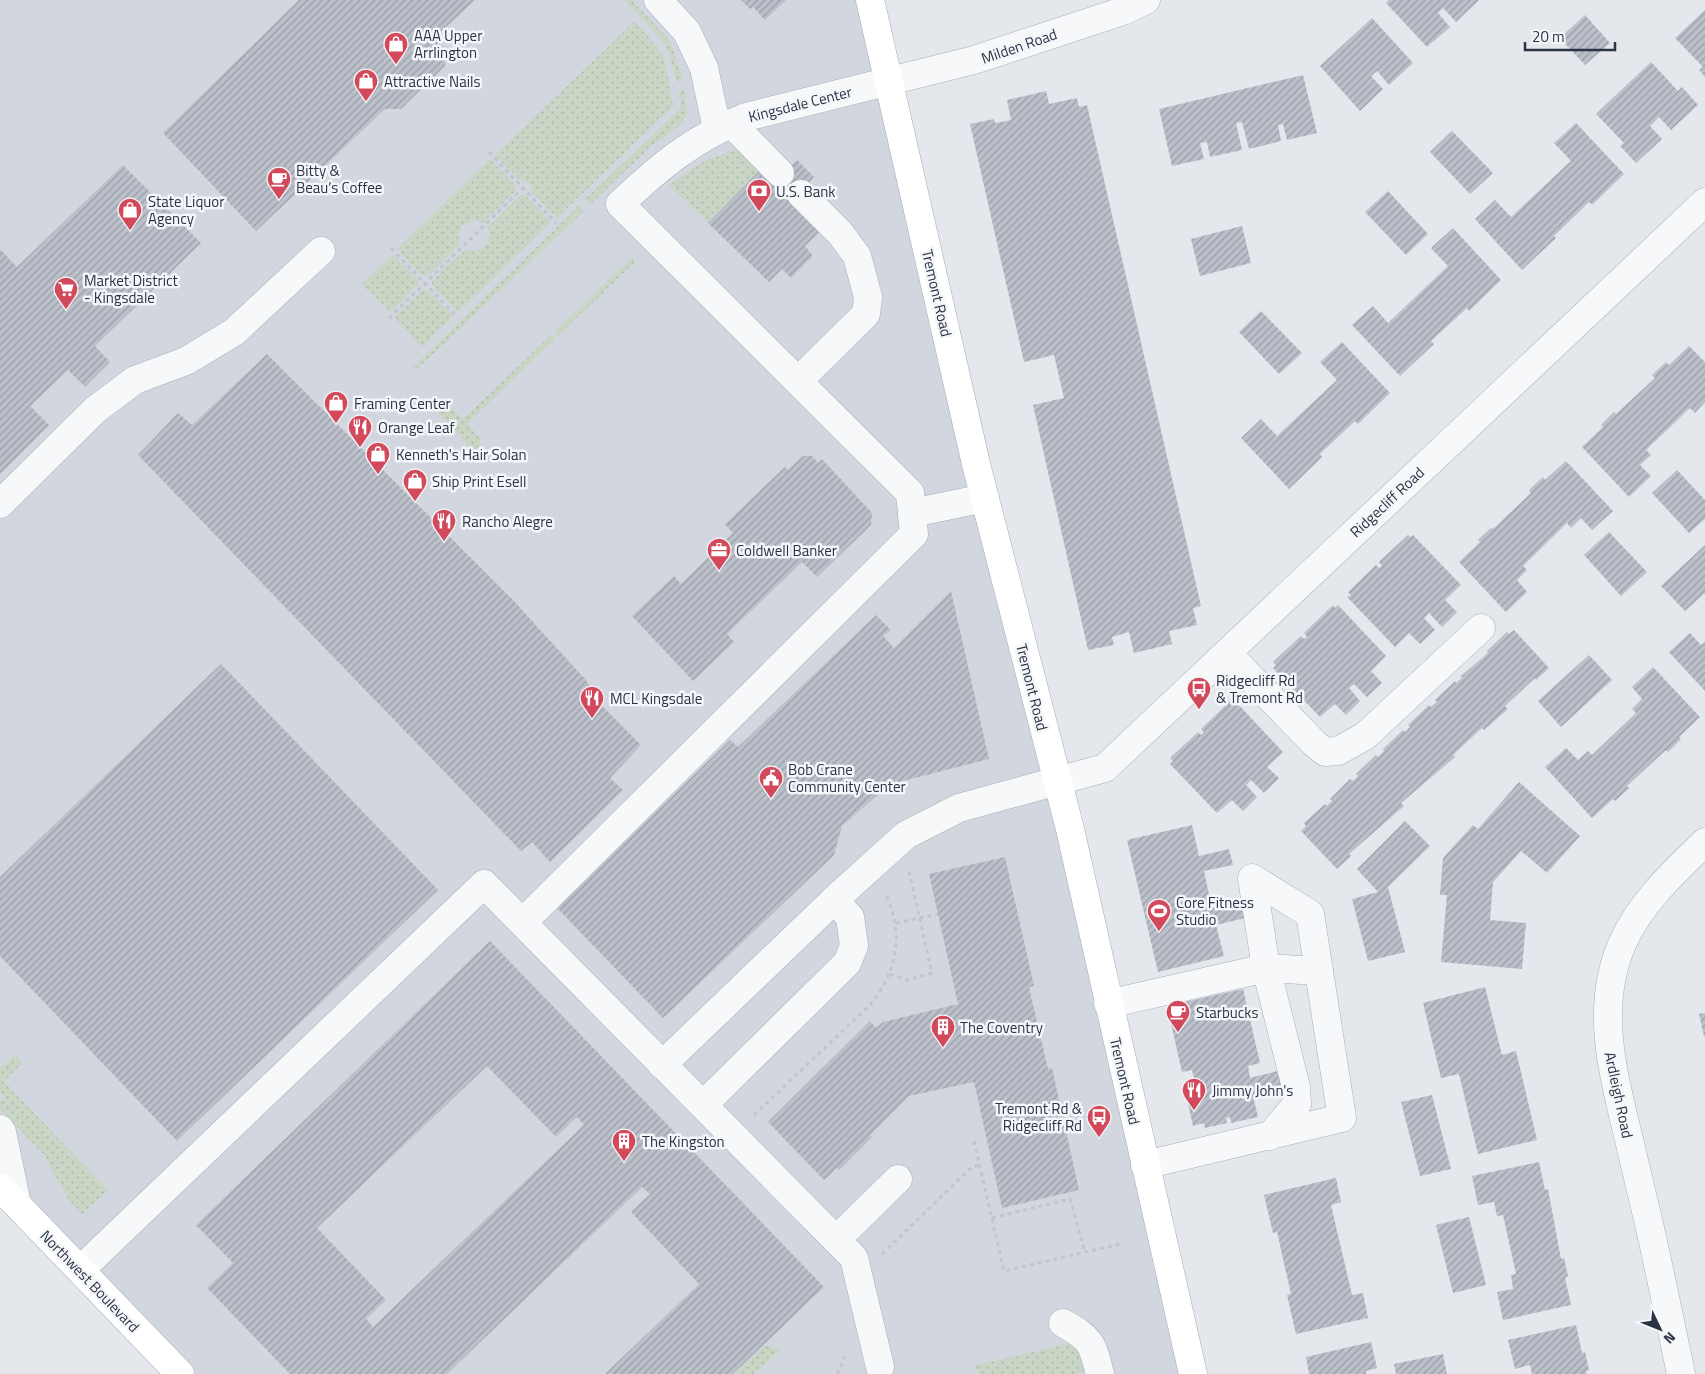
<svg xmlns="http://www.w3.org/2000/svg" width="1705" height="1374" viewBox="0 0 1705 1374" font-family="'Titillium Web',sans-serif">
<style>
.built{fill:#d2d6de}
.grass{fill:url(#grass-dots)}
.building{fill:url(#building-hatch);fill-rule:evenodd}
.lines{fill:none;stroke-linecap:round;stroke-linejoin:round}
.minor-casing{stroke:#a9aeb7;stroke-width:29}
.major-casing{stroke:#a3abb8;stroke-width:29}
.path{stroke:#c2c5cb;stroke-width:3;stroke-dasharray:4 4;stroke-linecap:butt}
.minor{stroke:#f7f8fa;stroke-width:28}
.major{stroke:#fff;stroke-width:28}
.labels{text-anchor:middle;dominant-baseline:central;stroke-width:5;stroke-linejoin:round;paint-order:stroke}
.poi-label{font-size:15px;fill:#2b3445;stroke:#f4f6f9;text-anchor:start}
.street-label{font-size:15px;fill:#2b3445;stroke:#f4f6f9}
</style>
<defs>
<pattern id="grass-dots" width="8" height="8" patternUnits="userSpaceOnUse" patternTransform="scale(1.25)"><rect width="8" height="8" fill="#c9d6c5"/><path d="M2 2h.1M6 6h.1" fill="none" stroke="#adb8ab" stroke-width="1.8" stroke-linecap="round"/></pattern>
<pattern id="building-hatch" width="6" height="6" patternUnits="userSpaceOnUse" patternTransform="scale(1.25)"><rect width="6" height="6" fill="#bbc0ca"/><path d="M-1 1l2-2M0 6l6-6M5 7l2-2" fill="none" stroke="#989da6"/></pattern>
</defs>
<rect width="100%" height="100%" fill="#e4e7ec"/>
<polygon class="built" points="0,0 870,0 1193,1374 180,1374 0,1187"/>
<g class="grass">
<polygon points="624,0 632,0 670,41 683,80 678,83 665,43"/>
<polygon points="635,21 664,56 673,106 557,218 532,192 532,187 524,179 520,180 495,155"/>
<polygon points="685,90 687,115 679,126 650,147 591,204 584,200 680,109 681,103 679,91"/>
<polygon points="734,150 741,150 773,182 772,184 759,171 708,223 669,185 702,162"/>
<polygon points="490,159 516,186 516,190 483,223 476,220 462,226 458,233 460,244 428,276 423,276 397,249"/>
<path d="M521,195H525L551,222L458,312L432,285V281L466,249L470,251C484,251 492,241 488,227Z"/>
<polygon points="580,205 583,212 429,358 419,367 410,370"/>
<polygon points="393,254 418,280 419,284 390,312 362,284"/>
<polygon points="632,257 636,261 558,336 554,332"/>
<polygon points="423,290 428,290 453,316 422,347 394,318"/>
<polygon points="551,335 555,339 467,424 481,439 479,447 475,449 470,447 439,414 441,406 449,406 463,419"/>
<polygon points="15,1055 22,1063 4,1082 108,1190 82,1214 68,1199 44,1155 0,1109 0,1102 5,1097 0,1092 0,1069"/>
<polygon points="1073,1343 1091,1370 1073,1374 980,1374 976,1369 976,1365"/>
<polygon points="765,1345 780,1350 755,1374 735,1374"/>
</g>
<g class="building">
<polygon points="299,0 475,0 434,38 446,50 445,66 401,109 385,109 256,231 163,133"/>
<polygon points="741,0 786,0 765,20 753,7 750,9"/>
<polygon points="1389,0 1479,0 1456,22 1443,8 1438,13 1450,27 1427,47 1386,3"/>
<polygon points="1705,10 1705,77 1699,70 1703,67 1675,38"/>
<polygon points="1585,15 1610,43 1585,65 1560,38"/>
<polygon points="1372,18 1413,63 1389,85 1377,71 1371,76 1383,89 1360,111 1320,66"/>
<polygon points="1651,62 1678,91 1682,87 1698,105 1671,130 1659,117 1650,126 1662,139 1636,163 1620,146 1624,143 1596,114"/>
<polygon points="1303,75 1317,133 1287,140 1283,124 1278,125 1281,141 1249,149 1242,122 1236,123 1242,150 1210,157 1207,142 1200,143 1204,159 1172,166 1159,109"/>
<polygon points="1046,91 1049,104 1077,98 1079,107 1087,105 1201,606 1193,608 1197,625 1169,631 1172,644 1134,653 1129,632 1112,637 1114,645 1088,650 1033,405 1064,398 1054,355 1024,362 970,124 994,119 995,123 1011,120 1007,100"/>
<polygon points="1576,123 1624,174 1592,205 1589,202 1554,236 1556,238 1522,270 1475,219 1495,200 1511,217 1571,161 1554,143"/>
<polygon points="1452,131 1493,173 1470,194 1430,152"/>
<polygon points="797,160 814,177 790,202 819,232 805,246 813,256 791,278 782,269 769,282 708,223 759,171 772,184"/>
<polygon points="123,165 201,243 95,346 110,362 85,387 68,370 30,406 49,425 0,474 0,249 17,267"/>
<polygon points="1388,191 1428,234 1406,255 1365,212"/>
<polygon points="1242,226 1251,263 1200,276 1191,239"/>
<polygon points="1453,228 1501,280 1469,311 1467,308 1431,341 1434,344 1400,376 1352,325 1373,306 1388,323 1448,266 1431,248"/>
<polygon points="1261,311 1302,353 1279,374 1239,332"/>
<polygon points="1342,342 1390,393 1358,424 1355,421 1320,454 1322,457 1289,489 1241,438 1261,419 1277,436 1337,380 1320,362"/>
<polygon points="1689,346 1705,362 1705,402 1695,413 1690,408 1646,450 1651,455 1640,465 1651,476 1629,497 1582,447 1603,427 1601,425 1614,412 1616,414 1655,378 1652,375 1666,362 1669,365"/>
<polygon points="267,354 511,598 585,679 604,708 641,745 610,778 623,790 550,862 532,842 521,851 138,455 178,413 192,425"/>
<polygon points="803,456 812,456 818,463 822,459 872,513 871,525 817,577 802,562 727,634 734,642 693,681 632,616 674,576 681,584 733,533 725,524 785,467 788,470"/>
<polygon points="1566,461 1613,511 1592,530 1581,518 1571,528 1567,523 1523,566 1527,570 1517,580 1527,592 1506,612 1459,562 1480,542 1478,540 1491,528 1493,529 1531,493 1529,490 1543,477 1545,480"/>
<polygon points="1677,470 1705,500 1705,519 1689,533 1652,493"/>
<polygon points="1609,532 1647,572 1621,596 1584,555"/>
<polygon points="1408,535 1410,537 1413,535 1461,585 1445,600 1457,612 1442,627 1429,613 1424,618 1435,630 1420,644 1409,633 1395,647 1347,597 1351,595 1348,592 1376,565 1379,568 1382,566 1379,562"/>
<polygon points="1705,545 1705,593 1685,611 1661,586"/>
<polygon points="951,591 989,759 907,780 882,791 842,826 834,855 663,1018 557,908 730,740 738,747 876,615 891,630 883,636 894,648"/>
<polygon points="1333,605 1335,608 1338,605 1386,656 1371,671 1382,683 1367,697 1354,684 1349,688 1360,701 1346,715 1335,704 1320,717 1273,668 1276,665 1273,662 1301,636 1304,639 1307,637 1304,633"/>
<polygon points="1514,630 1549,668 1536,680 1535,678 1505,706 1508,709 1484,730 1482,728 1453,755 1455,757 1401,803 1404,806 1349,854 1351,856 1337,869 1301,831 1306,826 1304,823 1325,804 1326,806 1332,801 1330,799 1350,779 1353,781 1358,776 1356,774 1376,755 1378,757 1384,751 1383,749 1403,730 1405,732 1410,727 1408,725 1429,705 1431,707 1437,702 1435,700 1455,681 1456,683 1462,678 1461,676 1488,653 1487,651 1507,632 1509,634"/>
<polygon points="1690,633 1701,645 1705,642 1705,691 1669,652"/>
<polygon points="1589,655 1612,680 1561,727 1538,701"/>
<polygon points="221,664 438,890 177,1141 0,956 0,877"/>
<polygon points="1653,667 1700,717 1679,737 1681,739 1668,752 1666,750 1627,786 1629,788 1615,801 1613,799 1592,818 1545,767 1566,748 1578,760 1588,751 1592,755 1636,713 1632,709 1642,699 1632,687"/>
<polygon points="1230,701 1232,704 1235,701 1283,752 1267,767 1279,778 1264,793 1251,780 1246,785 1257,797 1243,811 1232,800 1217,813 1170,764 1173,761 1170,758 1198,732 1201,735 1204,732 1201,729"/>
<polygon points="1519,782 1580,836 1547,873 1521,851 1493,882 1490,920 1526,923 1522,969 1441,962 1447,895 1440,895 1443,858 1473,825 1478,829"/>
<polygon points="1405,821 1430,846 1388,887 1405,952 1368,961 1352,899 1378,892 1357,869"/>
<polygon points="1192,825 1199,856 1229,849 1233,865 1204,871 1212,908 1241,901 1245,918 1216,925 1224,956 1158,972 1127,840"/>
<polygon points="1005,857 1034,986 1029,987 1048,1069 1052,1068 1079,1190 1002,1208 974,1082 909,1096 870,1135 872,1137 839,1170 837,1168 824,1180 768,1122 870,1021 876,1028 883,1022 958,1004 929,874"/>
<path d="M490,941L824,1287L733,1374H605L699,1284L631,1212L650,1194L642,1187L447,1374H290L207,1288L233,1263L196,1225ZM487,1066L556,1137L577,1117L584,1125L373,1327L366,1319L386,1300L317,1228Z"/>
<polygon points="1485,987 1502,1055 1516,1051 1537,1140 1478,1154 1459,1074 1441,1078 1423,1003"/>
<polygon points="1243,989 1260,1063 1248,1066 1250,1078 1282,1070 1286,1088 1253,1096 1258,1117 1231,1123 1230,1117 1226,1118 1227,1123 1205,1128 1204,1123 1193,1126 1184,1085 1195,1083 1192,1070 1182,1072 1167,1006"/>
<polygon points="1705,1013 1705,1036 1704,1036 1699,1014"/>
<polygon points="1432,1095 1451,1169 1420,1176 1401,1102"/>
<polygon points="1539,1162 1545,1190 1548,1189 1561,1259 1564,1258 1568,1276 1565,1278 1571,1305 1503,1320 1497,1292 1513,1289 1511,1275 1516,1274 1503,1215 1497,1216 1494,1202 1478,1205 1472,1176"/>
<polygon points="1336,1178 1341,1202 1331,1205 1352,1295 1363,1293 1368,1318 1296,1334 1287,1295 1291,1294 1277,1232 1273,1233 1264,1195"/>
<polygon points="1469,1217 1486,1285 1453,1293 1436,1225"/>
<polygon points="1576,1325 1582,1353 1585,1352 1589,1370 1586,1371 1587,1374 1532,1374 1530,1365 1515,1369 1508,1340"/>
<polygon points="1371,1342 1377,1368 1366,1371 1366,1374 1309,1374 1306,1357"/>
<polygon points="1443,1354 1447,1374 1396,1374 1394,1364"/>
</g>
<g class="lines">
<defs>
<g id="minor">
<polyline points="658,0 687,32 704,68 717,129"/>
<polyline points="731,123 780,173"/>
<polyline points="798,381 866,314 868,297 857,256 840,233 801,194"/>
<polyline points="0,504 95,410 135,380 186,361 234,332 321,251"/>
<polyline points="912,513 985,498"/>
<polyline points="1227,653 1314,743 1325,752 1338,751 1365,736 1481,628"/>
<path d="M523,922L914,534L910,493L620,204C660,166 694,138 746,117L974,60L1123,11L1146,0"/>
<polyline points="1108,1004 1266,968 1319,971"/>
<polyline points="662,1065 834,900 906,835 959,808 1105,768 1705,202"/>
<polyline points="703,1105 847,963 854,946 850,917 834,900"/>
<polyline points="0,1129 2,1132 17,1204"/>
<path d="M1145,1165C1211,1149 1276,1134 1342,1118L1310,914L1252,878L1266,968L1296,1087L1297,1104L1270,1136"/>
<polyline points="836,1240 898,1179"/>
<polyline points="80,1270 484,884 854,1258 880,1367"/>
<path d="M1063,1323C1091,1339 1092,1342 1100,1374"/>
<path d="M1681,1374C1670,1321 1659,1267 1647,1215C1639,1183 1632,1151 1624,1119C1610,1060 1597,1003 1622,944C1640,903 1674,872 1705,842"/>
</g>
<g id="major">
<polyline points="870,0 976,464 1070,829 1193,1374"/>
<polyline points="0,1187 180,1374"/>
</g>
</defs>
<use href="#minor" class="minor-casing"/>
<use href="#major" class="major-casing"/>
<g class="path">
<polyline points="489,152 556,223"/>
<polyline points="391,248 458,318"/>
<polyline points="389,318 523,188"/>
<polyline points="896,923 938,914"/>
<polyline points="890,974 907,980 932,973 909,871"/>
<path d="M754,1115L869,1006C897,973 905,933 885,893"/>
<polyline points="974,1141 1004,1271 1120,1244"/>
<polyline points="992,1218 1070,1199 1085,1252"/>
<polyline points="882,1254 972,1167 979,1165"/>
<polyline points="837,1374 846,1354"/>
</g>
<use href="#minor" class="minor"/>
<use href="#major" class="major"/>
</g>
<defs>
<symbol id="shop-pin" viewBox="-11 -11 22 30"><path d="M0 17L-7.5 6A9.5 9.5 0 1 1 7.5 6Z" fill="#d1495b" stroke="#f4f6f9"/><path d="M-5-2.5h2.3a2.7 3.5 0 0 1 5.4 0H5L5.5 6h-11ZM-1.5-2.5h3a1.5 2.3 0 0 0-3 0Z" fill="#fff"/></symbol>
<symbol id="cafe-pin" viewBox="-11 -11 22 30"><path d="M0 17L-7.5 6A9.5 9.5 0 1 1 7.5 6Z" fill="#d1495b" stroke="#f4f6f9"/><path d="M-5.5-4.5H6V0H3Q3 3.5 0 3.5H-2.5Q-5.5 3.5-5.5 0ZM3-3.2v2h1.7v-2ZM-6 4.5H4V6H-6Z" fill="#fff"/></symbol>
<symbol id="bank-pin" viewBox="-11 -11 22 30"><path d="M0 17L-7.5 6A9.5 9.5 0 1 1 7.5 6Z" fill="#d1495b" stroke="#f4f6f9"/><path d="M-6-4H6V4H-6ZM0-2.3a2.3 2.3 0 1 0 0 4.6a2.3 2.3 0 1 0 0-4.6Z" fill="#fff"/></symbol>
<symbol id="supermarket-pin" viewBox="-11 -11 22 30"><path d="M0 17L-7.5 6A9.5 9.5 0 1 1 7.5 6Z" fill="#d1495b" stroke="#f4f6f9"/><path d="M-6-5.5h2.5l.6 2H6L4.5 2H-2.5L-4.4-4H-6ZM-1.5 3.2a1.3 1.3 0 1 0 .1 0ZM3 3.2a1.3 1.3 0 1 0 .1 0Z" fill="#fff"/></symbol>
<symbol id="restaurant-pin" viewBox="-11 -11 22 30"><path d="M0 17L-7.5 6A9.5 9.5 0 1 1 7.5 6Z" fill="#d1495b" stroke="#f4f6f9"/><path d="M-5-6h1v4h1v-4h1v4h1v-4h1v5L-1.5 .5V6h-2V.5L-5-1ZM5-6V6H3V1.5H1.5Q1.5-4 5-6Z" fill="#fff"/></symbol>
<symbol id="office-pin" viewBox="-11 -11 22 30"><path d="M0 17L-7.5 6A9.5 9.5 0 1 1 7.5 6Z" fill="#d1495b" stroke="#f4f6f9"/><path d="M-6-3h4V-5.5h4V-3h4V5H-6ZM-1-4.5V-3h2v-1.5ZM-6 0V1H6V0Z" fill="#fff"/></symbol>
<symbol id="bus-pin" viewBox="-11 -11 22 30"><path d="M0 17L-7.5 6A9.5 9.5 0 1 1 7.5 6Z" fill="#d1495b" stroke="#f4f6f9"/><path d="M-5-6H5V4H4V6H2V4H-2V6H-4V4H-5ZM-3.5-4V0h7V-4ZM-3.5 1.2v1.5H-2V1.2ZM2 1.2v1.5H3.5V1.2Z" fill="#fff"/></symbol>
<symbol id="civic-pin" viewBox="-11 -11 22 30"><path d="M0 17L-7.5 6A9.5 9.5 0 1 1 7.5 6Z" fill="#d1495b" stroke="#f4f6f9"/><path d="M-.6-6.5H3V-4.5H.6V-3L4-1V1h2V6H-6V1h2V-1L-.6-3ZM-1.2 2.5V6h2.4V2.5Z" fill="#fff"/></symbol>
<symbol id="stadium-pin" viewBox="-11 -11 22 30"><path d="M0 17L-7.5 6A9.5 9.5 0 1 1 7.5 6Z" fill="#d1495b" stroke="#f4f6f9"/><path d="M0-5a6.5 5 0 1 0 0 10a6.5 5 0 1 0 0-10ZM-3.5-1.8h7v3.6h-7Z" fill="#fff"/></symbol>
<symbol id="building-pin" viewBox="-11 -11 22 30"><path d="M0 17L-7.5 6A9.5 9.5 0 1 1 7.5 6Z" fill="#d1495b" stroke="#f4f6f9"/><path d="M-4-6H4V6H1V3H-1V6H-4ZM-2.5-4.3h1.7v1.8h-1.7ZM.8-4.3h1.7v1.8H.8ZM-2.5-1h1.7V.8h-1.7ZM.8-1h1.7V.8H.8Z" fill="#fff"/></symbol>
</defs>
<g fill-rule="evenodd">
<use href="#shop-pin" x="382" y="30" width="28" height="38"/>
<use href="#shop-pin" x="352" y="67" width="28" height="38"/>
<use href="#cafe-pin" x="265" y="165" width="28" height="38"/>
<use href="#bank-pin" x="745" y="177" width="28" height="38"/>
<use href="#shop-pin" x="116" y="196" width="28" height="38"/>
<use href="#supermarket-pin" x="52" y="275" width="28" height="38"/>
<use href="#shop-pin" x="322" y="389" width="28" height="38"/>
<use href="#restaurant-pin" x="346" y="413" width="28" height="38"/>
<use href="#shop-pin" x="364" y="440" width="28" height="38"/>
<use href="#shop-pin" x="401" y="467" width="28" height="38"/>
<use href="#restaurant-pin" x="430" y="507" width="28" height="38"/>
<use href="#office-pin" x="705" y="536" width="28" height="38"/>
<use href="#bus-pin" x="1185" y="675" width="28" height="38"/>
<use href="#restaurant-pin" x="578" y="684" width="28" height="38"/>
<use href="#civic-pin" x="757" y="764" width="28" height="38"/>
<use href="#stadium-pin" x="1145" y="897" width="28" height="38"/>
<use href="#cafe-pin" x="1164" y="998" width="28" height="38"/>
<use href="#building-pin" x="929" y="1013" width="28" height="38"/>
<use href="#restaurant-pin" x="1180" y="1076" width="28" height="38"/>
<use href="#bus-pin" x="1085" y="1103" width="28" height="38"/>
<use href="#building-pin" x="610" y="1127" width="28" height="38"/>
</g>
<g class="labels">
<g class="poi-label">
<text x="414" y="35">AAA Upper<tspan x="414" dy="17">Arrlington</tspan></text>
<text x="384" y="81">Attractive Nails</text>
<text x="296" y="170">Bitty &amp;<tspan x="296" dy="17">Beau’s Coffee</tspan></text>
<text x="776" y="191">U.S. Bank</text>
<text x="148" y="201">State Liquor<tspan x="148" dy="17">Agency</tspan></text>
<text x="84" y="280">Market District<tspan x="84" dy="17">- Kingsdale</tspan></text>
<text x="354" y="403">Framing Center</text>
<text x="378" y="427">Orange Leaf</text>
<text x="396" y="454">Kenneth's Hair Solan</text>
<text x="432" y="481">Ship Print Esell</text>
<text x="462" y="521">Rancho Alegre</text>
<text x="736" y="550">Coldwell Banker</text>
<text x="1216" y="680">Ridgecliff Rd<tspan x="1216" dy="17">&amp; Tremont Rd</tspan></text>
<text x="610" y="698">MCL Kingsdale</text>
<text x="788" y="769">Bob Crane<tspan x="788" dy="17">Community Center</tspan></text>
<text x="1176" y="902">Core Fitness<tspan x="1176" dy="17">Studio</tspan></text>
<text x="1196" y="1012">Starbucks</text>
<text x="960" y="1027">The Coventry</text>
<text x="1212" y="1090">Jimmy John's</text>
<text x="1082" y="1108" text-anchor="end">Tremont Rd &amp;<tspan x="1082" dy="17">Ridgecliff Rd</tspan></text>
<text x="642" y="1141">The Kingston</text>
</g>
<g class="street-label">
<text transform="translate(1019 46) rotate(-19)">Milden Road</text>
<text transform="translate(800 104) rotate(-14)">Kingsdale Center</text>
<text transform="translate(937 293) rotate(77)">Tremont Road</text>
<text transform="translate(1387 502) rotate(-43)">Ridgecliff Road</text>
<text transform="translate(1032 687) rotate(76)">Tremont Road</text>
<text transform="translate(1125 1081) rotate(77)">Tremont Road</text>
<text transform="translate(1619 1095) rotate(78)">Ardleigh Road</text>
<text transform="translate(90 1281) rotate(46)">Northwest Boulevard</text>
</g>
</g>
<g transform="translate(1660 1329) rotate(133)" stroke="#f4f6f9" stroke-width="4" paint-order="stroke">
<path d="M0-4L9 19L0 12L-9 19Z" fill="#2b3445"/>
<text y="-8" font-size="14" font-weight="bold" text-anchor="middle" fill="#2b3445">N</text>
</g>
<path d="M1525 42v8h90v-8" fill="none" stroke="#2b3445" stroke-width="2.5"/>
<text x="1532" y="42" font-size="15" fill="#2b3445" stroke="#f4f6f9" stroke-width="4" paint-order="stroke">20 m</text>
</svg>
